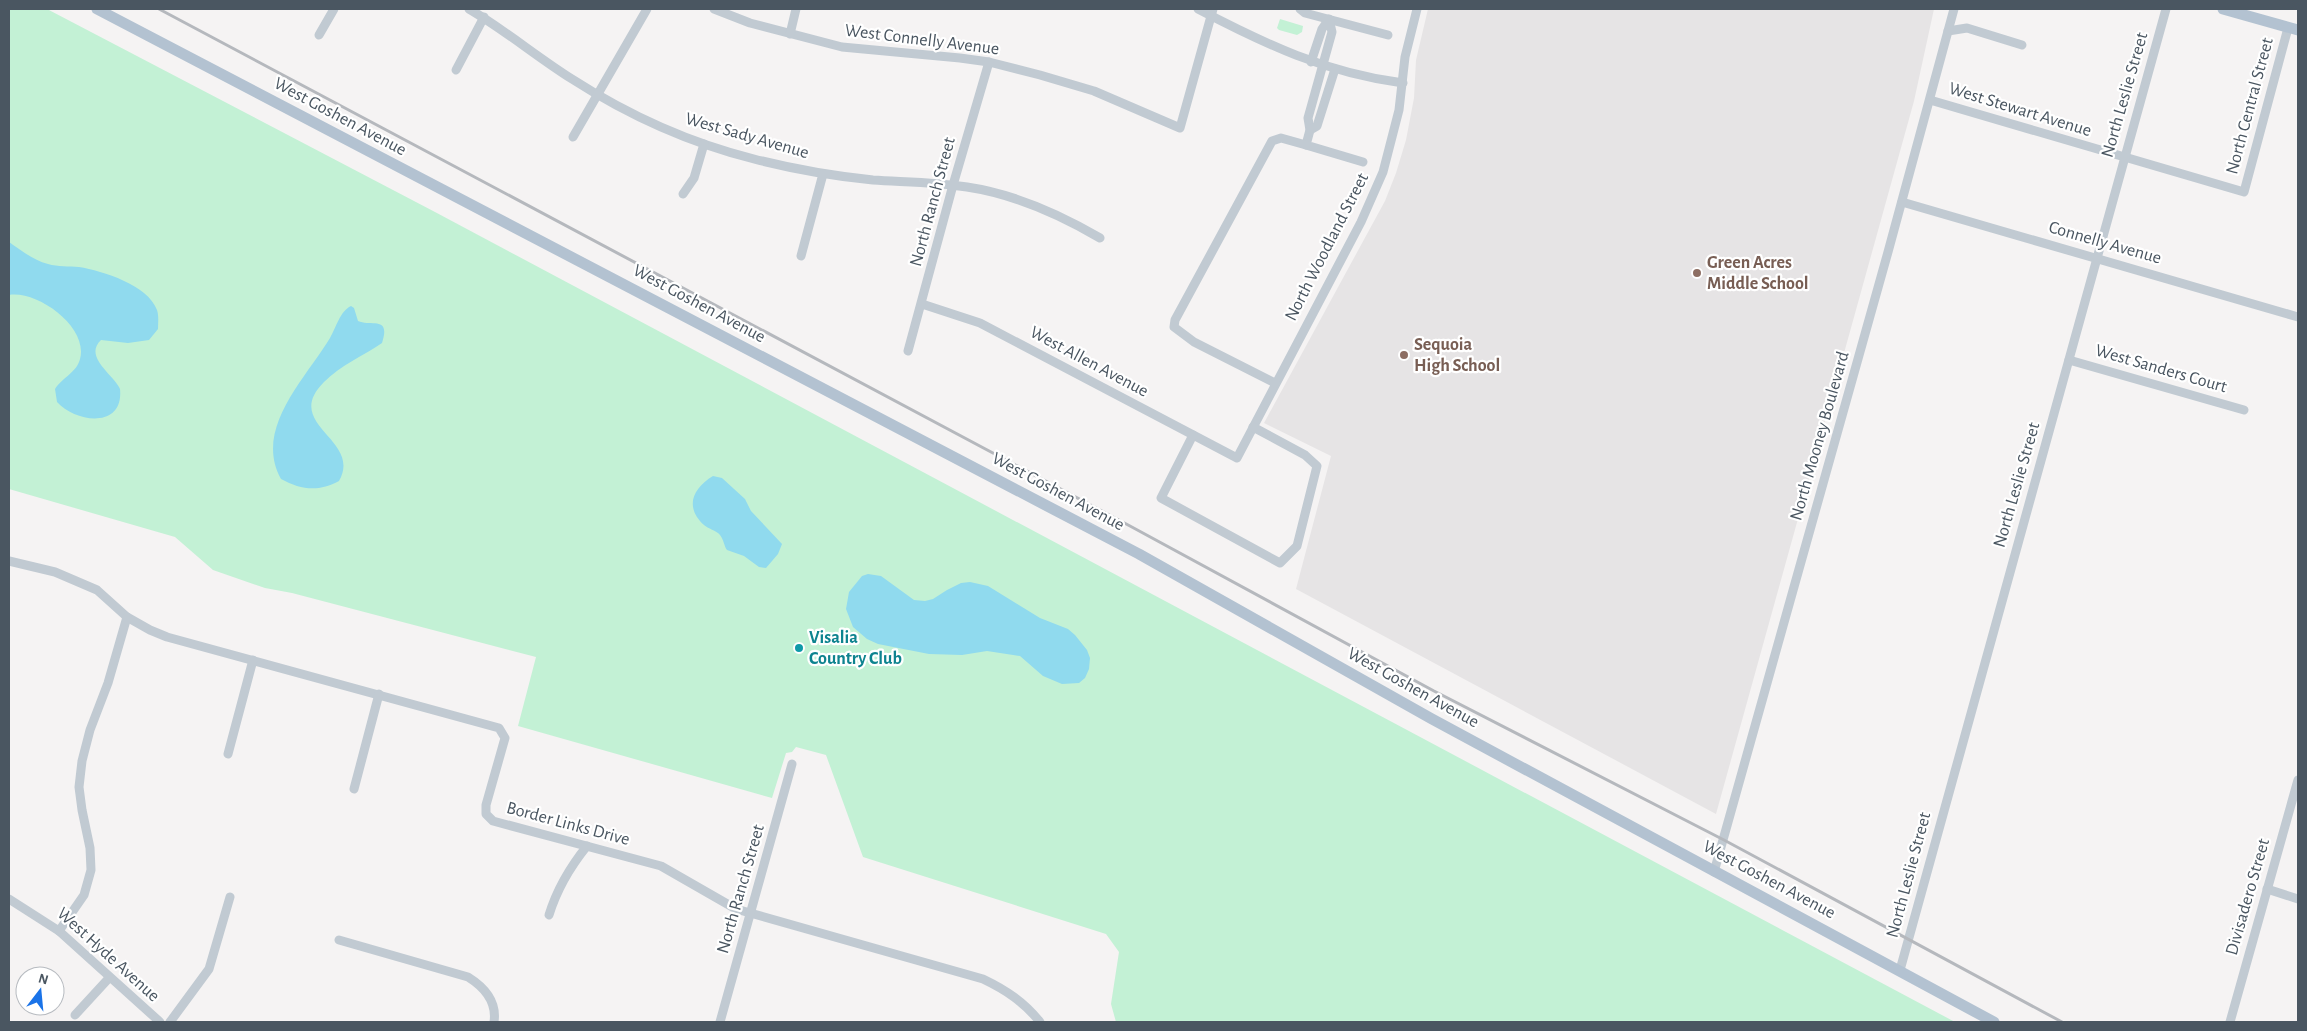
<svg xmlns="http://www.w3.org/2000/svg" width="2307" height="1031" viewBox="0 0 2307 1031" font-family="'Alegreya Sans',sans-serif">
<style>
.education{fill:#e6e4e5}
.green{fill:#c3f1d5}
.water{fill:#90daee}
.lines{fill:none;stroke-linecap:round;stroke-linejoin:round}
.minor{stroke:#c1cad2;stroke-width:9}
.major{stroke:#b3c2d1;stroke-width:11}
.rail{stroke:#b5b8bd;stroke-width:3}
.education-dot{fill:#8d6e63;stroke:#fff;stroke-width:2}
.culture-dot{fill:#0f9aa8;stroke:#fff;stroke-width:2}
.labels{text-anchor:middle;dominant-baseline:central;stroke-width:4.5;stroke-linejoin:round;paint-order:stroke}
.street-label{font-size:18px;fill:#4a5661;stroke:#fff}
.education-label{font-size:18px;font-weight:bold;fill:#785e54;stroke:#fff;text-anchor:start}
.culture-label{font-size:18px;font-weight:bold;fill:#0d838f;stroke:#fff;text-anchor:start}
</style>
<rect width="100%" height="100%" fill="#f5f3f3"/>
<polygon class="education" points="1428,9 1934,9 1914,101 1716,814 1296,589 1331,456 1264,423 1385,201 1396,173 1406,140 1414,98 1416,60"/>
<g class="green">
<polygon points="9,9 47,9 435,212 1955,1022 1116,1022 1111,1004 1119,952 1106,934 863,857 826,755 796,747 792,752 786,753 772,798 518,726 536,657 292,593 265,588 213,570 175,537 9,489"/>
<polygon points="1280,19 1303,26 1302,32 1297,35 1279,30 1277,28"/>
</g>
<g class="water">
<path d="M9,242C22,251 33,260 48,264C58,267 69,266 79,267C103,271 148,285 157,310C159,316 158,323 158,329L149,340L128,343L101,340C83,357 114,375 120,389C124,429 76,423 57,402L55,389C62,378 77,372 80,359C89,327 37,290 9,295Z"/>
<path d="M351,306L354,308L358,321C371,327 391,315 382,343C363,356 341,365 324,382C281,425 363,439 339,481C319,492 301,490 281,479C253,429 306,378 330,338C336,328 340,311 351,306Z"/>
<path d="M713,476L722,478L745,499L751,511L782,544L778,554L766,568L759,567L744,556L727,550C724,546 724,540 720,535C716,530 708,529 704,525C684,507 693,488 713,476Z"/>
<polygon points="868,574 881,576 914,600 925,601 933,599 947,590 961,583 970,582 988,586 1040,618 1068,629 1075,635 1087,650 1090,658 1089,669 1085,678 1079,683 1062,684 1043,676 1020,656 987,651 962,655 929,654 878,644 867,639 853,627 846,609 849,592 862,576"/>
</g>
<g class="lines">
<g class="minor">
<path d="M469,9C505,30 537,57 572,79C628,115 690,143 754,159C793,169 833,176 873,180C904,182 936,182 967,187C1014,194 1059,214 1100,238"/>
<polyline points="714,9 750,23 842,47 960,58 989,62 1040,75 1094,91 1180,128 1213,9"/>
<path d="M1198,9C1265,44 1326,73 1403,83"/>
<polyline points="1300,9 1305,13 1388,35"/>
<polyline points="1948,31 1967,28 2022,45"/>
<polyline points="790,34 796,9"/>
<polyline points="319,35 334,9"/>
<polyline points="1311,62 1322,29 1329,19 1332,32 1308,118 1310,130 1306,145 1363,162"/>
<polyline points="456,70 484,17"/>
<polyline points="1930,100 2244,192 2288,28"/>
<polyline points="1310,130 1317,126 1335,69"/>
<polyline points="573,137 647,9"/>
<polyline points="683,194 694,178 704,144"/>
<polyline points="1902,202 2298,317"/>
<polyline points="801,256 823,174"/>
<polyline points="922,304 980,323 1237,458 1361,222 1383,172 1399,110 1405,57 1417,9"/>
<polyline points="908,351 953,185 989,62"/>
<polyline points="2069,360 2244,410"/>
<polyline points="1275,383 1194,342 1174,327 1175,320 1272,141 1281,138 1306,145"/>
<polyline points="1193,435 1161,498 1280,563 1297,546 1317,466 1305,455 1253,427"/>
<path d="M9,561L55,572L97,590L127,617L150,630L167,637L499,728L505,738L486,805V814L493,821L661,866L736,909L983,979C1006,990 1024,1002 1040,1022"/>
<polyline points="228,754 253,660"/>
<polyline points="354,789 379,694"/>
<polyline points="1714,872 1888,252 1954,9"/>
<polyline points="2267,889 2298,899"/>
<polyline points="9,899 59,931 160,1022"/>
<path d="M549,915C557,889 570,867 587,846"/>
<polyline points="59,931 84,895 91,870 90,848 82,810 79,787 82,761 90,730 108,683 127,617"/>
<path d="M339,940L468,977C484,987 497,1002 494,1022"/>
<polyline points="1900,970 2166,9"/>
<polyline points="75,1015 109,978"/>
<polyline points="170,1022 209,969 230,897"/>
<polyline points="720,1022 792,764"/>
<polyline points="2230,1022 2298,780"/>
</g>
<g class="major">
<polyline points="97,9 1139,554 1432,719 1994,1022"/>
<polyline points="2223,9 2298,30"/>
</g>
<polyline class="rail" points="159,9 1130,526 1434,691 1724,840 2062,1022"/>
</g>
<g class="education-dot">
<circle cx="1697" cy="273" r="5"/>
<circle cx="1404" cy="355" r="5"/>
</g>
<circle class="culture-dot" cx="799" cy="648" r="5"/>
<g class="labels">
<g class="street-label">
<text transform="translate(922 40) rotate(7)">West Connelly Avenue</text>
<text transform="translate(2125 95) rotate(-74)">North Leslie Street</text>
<text transform="translate(2250 106) rotate(-75)">North Central Street</text>
<text transform="translate(2020 110) rotate(17)">West Stewart Avenue</text>
<text transform="translate(340 117) rotate(28)">West Goshen Avenue</text>
<text transform="translate(747 136) rotate(16)">West Sady Avenue</text>
<text transform="translate(933 202) rotate(-75)">North Ranch Street</text>
<text transform="translate(2105 243) rotate(16)">Connelly Avenue</text>
<text transform="translate(1327 247) rotate(-63)">North Woodland Street</text>
<text transform="translate(699 304) rotate(28)">West Goshen Avenue</text>
<text transform="translate(1089 362) rotate(28)">West Allen Avenue</text>
<text transform="translate(2161 369) rotate(16)">West Sanders Court</text>
<text transform="translate(1820 436) rotate(-74)">North Mooney Boulevard</text>
<text transform="translate(2017 485) rotate(-74)">North Leslie Street</text>
<text transform="translate(1058 492) rotate(28)">West Goshen Avenue</text>
<text transform="translate(1413 688) rotate(29)">West Goshen Avenue</text>
<text transform="translate(568 824) rotate(15)">Border Links Drive</text>
<text transform="translate(1909 875) rotate(-75)">North Leslie Street</text>
<text transform="translate(1769 880) rotate(28)">West Goshen Avenue</text>
<text transform="translate(741 889) rotate(-74)">North Ranch Street</text>
<text transform="translate(2248 897) rotate(-74)">Divisadero Street</text>
<text transform="translate(108 955) rotate(42)">West Hyde Avenue</text>
</g>
<g class="education-label">
<text x="1707" y="263">Green Acres<tspan x="1707" dy="21">Middle School</tspan></text>
<text x="1414" y="345">Sequoia<tspan x="1414" dy="21">High School</tspan></text>
</g>
<g class="culture-label">
<text x="809" y="638">Visalia<tspan x="809" dy="21">Country Club</tspan></text>
</g>
</g>
<rect width="2307" height="1031" fill="none" stroke="#4a5661" stroke-width="20"/>
<g transform="translate(40 991) rotate(16)"><circle r="24" fill="#ffffff" stroke="#b7bbc0"/>
<path d="M0-4L9 19L0 12L-9 19Z" fill="#1a73e8"/>
<text y="-8" font-size="14" font-weight="bold" text-anchor="middle" fill="#4a5661">N</text>
</g>
</svg>
